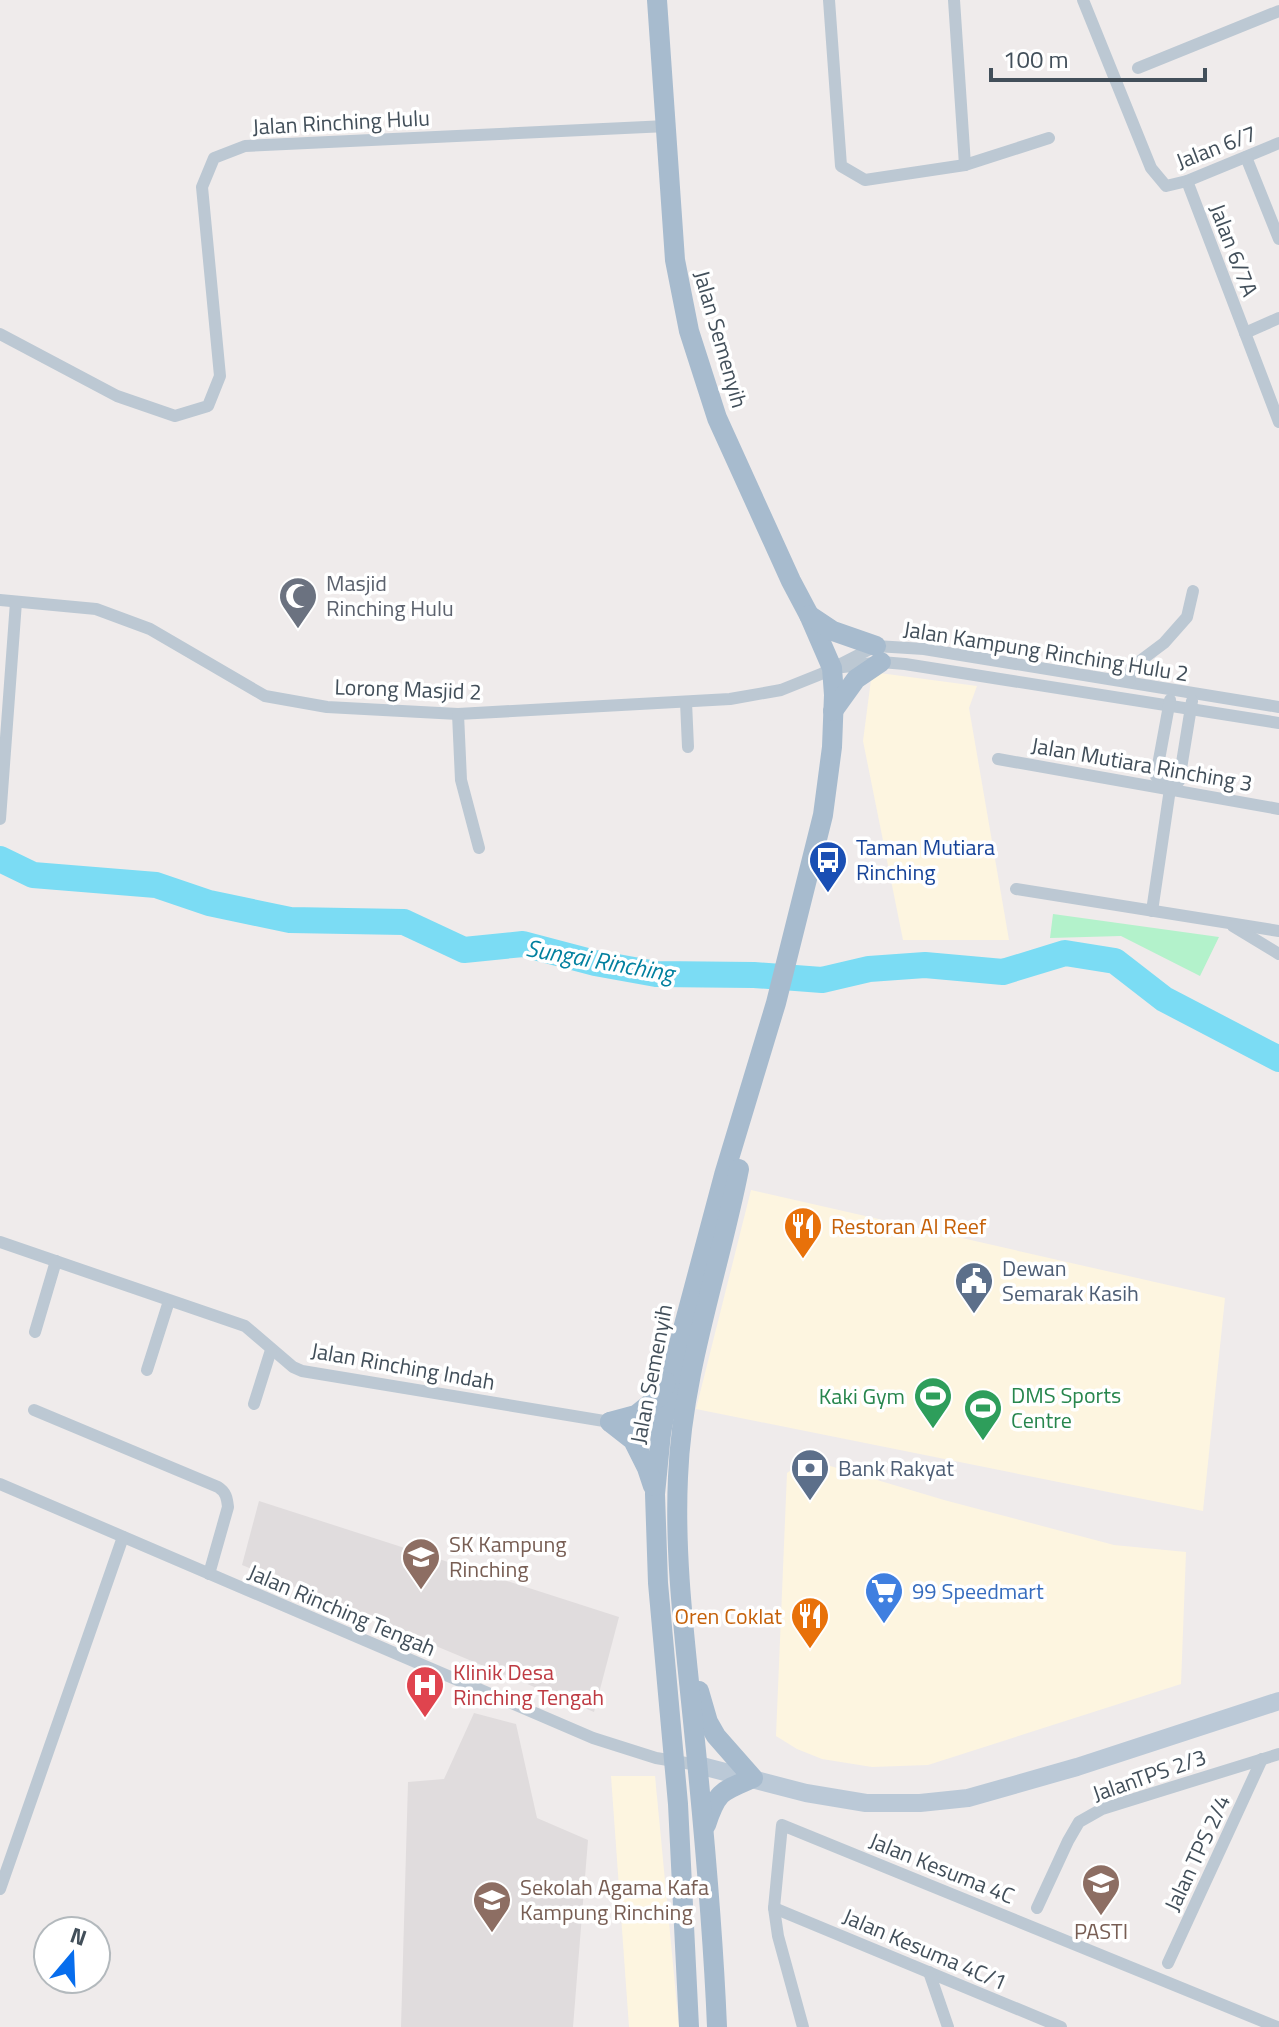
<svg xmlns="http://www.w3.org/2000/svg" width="1279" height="2027" viewBox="0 0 1279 2027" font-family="'Titillium Web',sans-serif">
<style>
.commercial{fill:#fdf5e0}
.education{fill:#e0dcdd}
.park{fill:#b3f2cb}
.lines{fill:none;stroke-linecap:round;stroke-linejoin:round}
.river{stroke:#7bdcf4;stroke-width:26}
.street{stroke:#bcc8d3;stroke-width:12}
.secondary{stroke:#bbc9d7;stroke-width:18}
.primary{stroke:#a7bbce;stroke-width:20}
.labels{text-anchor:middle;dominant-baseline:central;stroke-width:7;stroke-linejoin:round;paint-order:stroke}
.street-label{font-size:22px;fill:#424f5a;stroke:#fff}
.worship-label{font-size:22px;fill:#5b616d;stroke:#fff;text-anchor:start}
.transit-label{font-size:22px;fill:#164399;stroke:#fff;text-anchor:start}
.food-label{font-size:22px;fill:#c56008;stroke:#fff;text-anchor:start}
.service-label{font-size:22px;fill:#4e5e75;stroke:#fff;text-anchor:start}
.leisure-label{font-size:22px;fill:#27864d;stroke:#fff;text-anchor:start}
.education-label{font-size:22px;fill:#785e54;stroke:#fff;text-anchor:start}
.shop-label{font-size:22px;fill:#366cbe;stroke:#fff;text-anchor:start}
.health-label{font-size:22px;fill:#be3a42;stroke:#fff;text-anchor:start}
.water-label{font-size:24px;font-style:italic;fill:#02809f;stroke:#fff}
</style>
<rect width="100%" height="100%" fill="#efebeb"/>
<g class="commercial">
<polygon points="872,672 977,686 969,708 1009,940 903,940 863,741"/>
<polygon points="751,1190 1225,1298 1203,1511 696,1409"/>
<polygon points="807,1459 944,1500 1114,1545 1186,1552 1181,1684 928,1765 872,1767 822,1759 797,1749 776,1736 787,1473"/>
<polygon points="611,1776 655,1776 679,2027 629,2027"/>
</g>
<g class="education">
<polygon points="259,1501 619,1617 594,1712 242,1565"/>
<polygon points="474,1713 516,1724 537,1818 588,1840 573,2027 401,2027 408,1782 444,1779"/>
</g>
<polygon class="park" points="1053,914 1219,937 1200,976 1121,936 1050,938"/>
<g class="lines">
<polyline class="river" points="0,859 33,875 156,885 209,903 290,920 404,922 464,950 523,944 595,963 656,974 754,975 822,980 869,969 925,965 1003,972 1065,953 1115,961 1164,999 1279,1059"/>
<g class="street">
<polyline points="829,0 841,166 865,180 965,165 1049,138"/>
<polyline points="954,0 965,165"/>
<polyline points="1083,0 1151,168 1166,186 1187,181 1279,143"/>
<polyline points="1138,68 1279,11"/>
<polyline points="1246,157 1279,239"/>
<polyline points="1187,181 1279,422"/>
<polyline points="1245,333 1279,318"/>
<polyline points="0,334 117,396 175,416 208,406 220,376 202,187 214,158 245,146 667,126"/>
<polyline points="0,600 96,609 150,629 265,696 327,707 458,714 730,699 781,690 821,674 876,646 924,649 1279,707"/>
<polyline points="843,667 881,662 905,664 1279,723"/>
<polyline points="1129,682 1132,667 1164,643 1187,617 1193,591"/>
<polyline points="1170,700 1156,776 1170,789 1179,781 1192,701"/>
<polyline points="686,702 688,747"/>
<polyline points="458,714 461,780 479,848"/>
<polyline points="998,759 1279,809"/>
<polyline points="0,819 16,602"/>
<polyline points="1016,889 1279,931"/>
<polyline points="1152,911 1170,789"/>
<polyline points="1233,926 1279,954"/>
<polyline points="0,1242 245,1326 293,1367 302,1371 610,1422 665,1434"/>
<polyline points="35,1332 56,1261"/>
<polyline points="147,1370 169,1301"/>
<polyline points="254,1404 271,1350"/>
<path d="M34,1410L218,1487C226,1492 227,1498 228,1507L209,1574"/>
<polyline points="0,1484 593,1738 656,1758 698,1765"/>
<polyline points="0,1889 123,1537"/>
<polyline points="774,1908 1061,2027"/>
<polyline points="1037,1908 1068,1841 1079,1822 1102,1809 1279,1754"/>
<polyline points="1168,1963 1262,1759"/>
<polyline points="929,1972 948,2027"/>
<polyline points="803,2027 778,1936 774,1908 782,1825 1277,2027"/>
</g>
<polyline class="secondary" points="698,1765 806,1793 866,1803 920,1803 968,1798 1077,1767 1279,1701"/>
<g class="primary">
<polyline points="657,0 675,260 689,331 717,418 791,581 809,615 832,668 834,695 832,747 823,815 776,1003 724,1175 676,1355 661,1433 655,1494 658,1583 678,1804 689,2027"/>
<polyline points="809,615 833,631 876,646"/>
<polyline points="833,711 856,679 881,662"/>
<polyline points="610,1422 636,1415 661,1395 666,1382"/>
<polyline points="610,1422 633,1440 647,1468 653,1486"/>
<path d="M699,1691L708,1722L716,1736L753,1778C722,1791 717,1791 706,1825"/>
<path d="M717,2027C713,1928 704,1830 694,1731C686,1648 674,1561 678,1477C682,1372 719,1271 739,1169"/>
</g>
</g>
<defs>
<symbol id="mosque-pin" viewBox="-11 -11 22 30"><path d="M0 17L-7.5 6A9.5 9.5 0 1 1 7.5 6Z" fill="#6b7280" stroke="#fff"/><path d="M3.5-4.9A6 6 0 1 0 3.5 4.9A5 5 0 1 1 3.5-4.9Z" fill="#fff"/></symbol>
<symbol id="bus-pin" viewBox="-11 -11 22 30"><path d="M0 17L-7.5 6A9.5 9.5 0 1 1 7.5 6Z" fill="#1a4fb4" stroke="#fff"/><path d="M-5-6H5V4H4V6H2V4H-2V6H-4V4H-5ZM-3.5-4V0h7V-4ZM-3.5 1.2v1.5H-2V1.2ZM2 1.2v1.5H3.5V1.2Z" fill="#fff"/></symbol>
<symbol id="restaurant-pin" viewBox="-11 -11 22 30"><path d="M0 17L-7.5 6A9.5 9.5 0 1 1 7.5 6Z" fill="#e8710a" stroke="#fff"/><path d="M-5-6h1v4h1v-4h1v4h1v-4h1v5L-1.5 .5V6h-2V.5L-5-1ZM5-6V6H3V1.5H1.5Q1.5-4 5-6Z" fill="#fff"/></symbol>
<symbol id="civic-pin" viewBox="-11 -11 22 30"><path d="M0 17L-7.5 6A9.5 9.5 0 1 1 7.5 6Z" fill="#5c6f8a" stroke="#fff"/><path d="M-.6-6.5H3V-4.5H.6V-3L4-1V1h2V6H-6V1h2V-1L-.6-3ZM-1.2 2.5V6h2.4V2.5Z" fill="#fff"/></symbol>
<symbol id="stadium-pin" viewBox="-11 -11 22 30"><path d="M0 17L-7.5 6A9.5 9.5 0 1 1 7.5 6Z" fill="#2e9e5b" stroke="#fff"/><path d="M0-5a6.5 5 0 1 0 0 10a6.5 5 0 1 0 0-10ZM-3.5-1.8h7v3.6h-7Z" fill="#fff"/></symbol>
<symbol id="bank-pin" viewBox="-11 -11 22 30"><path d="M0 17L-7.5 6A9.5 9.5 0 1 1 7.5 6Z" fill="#5c6f8a" stroke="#fff"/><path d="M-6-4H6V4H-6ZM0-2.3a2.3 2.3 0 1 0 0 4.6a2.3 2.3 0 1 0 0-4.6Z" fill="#fff"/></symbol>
<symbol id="school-pin" viewBox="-11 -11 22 30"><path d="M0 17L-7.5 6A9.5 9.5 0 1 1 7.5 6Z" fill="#8d6e63" stroke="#fff"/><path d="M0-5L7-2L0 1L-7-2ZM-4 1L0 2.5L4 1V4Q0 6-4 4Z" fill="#fff"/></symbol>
<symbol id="supermarket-pin" viewBox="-11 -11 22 30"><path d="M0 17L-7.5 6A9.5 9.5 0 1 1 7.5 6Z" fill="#3f7fe0" stroke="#fff"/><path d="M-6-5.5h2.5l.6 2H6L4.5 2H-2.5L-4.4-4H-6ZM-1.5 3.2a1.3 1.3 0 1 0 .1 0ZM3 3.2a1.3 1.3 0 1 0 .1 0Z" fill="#fff"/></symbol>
<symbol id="hospital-pin" viewBox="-11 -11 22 30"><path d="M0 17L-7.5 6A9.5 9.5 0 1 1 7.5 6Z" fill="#e0444e" stroke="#fff"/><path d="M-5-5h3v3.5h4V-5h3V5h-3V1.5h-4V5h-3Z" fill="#fff"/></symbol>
</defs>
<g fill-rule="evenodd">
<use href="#mosque-pin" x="276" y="574" width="44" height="60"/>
<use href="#bus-pin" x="806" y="838" width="44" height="60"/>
<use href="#restaurant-pin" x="781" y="1204" width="44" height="60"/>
<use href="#civic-pin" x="952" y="1259" width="44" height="60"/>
<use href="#stadium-pin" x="911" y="1374" width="44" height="60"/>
<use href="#stadium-pin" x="961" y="1386" width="44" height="60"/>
<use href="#bank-pin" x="788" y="1446" width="44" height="60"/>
<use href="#school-pin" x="399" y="1535" width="44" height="60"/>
<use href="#supermarket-pin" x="862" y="1569" width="44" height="60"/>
<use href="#restaurant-pin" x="788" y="1594" width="44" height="60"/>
<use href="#hospital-pin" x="403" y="1663" width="44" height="60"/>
<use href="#school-pin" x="1079" y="1861" width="44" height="60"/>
<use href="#school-pin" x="470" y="1878" width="44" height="60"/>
</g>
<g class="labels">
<g class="street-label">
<text transform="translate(341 122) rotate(-3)">Jalan Rinching Hulu</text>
<text transform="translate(1216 147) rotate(-21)">Jalan 6/7</text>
<text transform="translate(1234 250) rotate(69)">Jalan 6/7A</text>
<text transform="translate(721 339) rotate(74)">Jalan Semenyih</text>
<text transform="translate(1046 651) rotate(9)">Jalan Kampung Rinching Hulu 2</text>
<text transform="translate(408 689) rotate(2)">Lorong Masjid 2</text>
<text transform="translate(1142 764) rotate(10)">Jalan Mutiara Rinching 3</text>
<text transform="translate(403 1366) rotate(10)">Jalan Rinching Indah</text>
<text transform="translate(651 1374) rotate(-79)">Jalan Semenyih</text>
<text transform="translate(342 1610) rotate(23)">Jalan Rinching Tengah</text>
<text transform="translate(1149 1775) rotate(-19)">JalanTPS 2/3</text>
<text transform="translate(1197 1853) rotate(-65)">Jalan TPS 2/4</text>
<text transform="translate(942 1868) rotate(22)">Jalan Kesuma 4C</text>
<text transform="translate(925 1949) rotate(23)">Jalan Kesuma 4C/1</text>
</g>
<g class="worship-label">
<text x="326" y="583">Masjid<tspan x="326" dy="25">Rinching Hulu</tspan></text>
</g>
<g class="transit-label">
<text x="856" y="847">Taman Mutiara<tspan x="856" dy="25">Rinching</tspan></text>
</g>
<g class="food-label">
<text x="831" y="1226">Restoran Al Reef</text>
<text x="782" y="1616" text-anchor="end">Oren Coklat</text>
</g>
<g class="service-label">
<text x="1002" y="1268">Dewan<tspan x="1002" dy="25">Semarak Kasih</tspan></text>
<text x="838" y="1468">Bank Rakyat</text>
</g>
<g class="leisure-label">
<text x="1011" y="1395">DMS Sports<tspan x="1011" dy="25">Centre</tspan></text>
<text x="905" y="1396" text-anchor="end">Kaki Gym</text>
</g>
<g class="education-label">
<text x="449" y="1544">SK Kampung<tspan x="449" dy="25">Rinching</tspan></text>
<text x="520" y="1887">Sekolah Agama Kafa<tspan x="520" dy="25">Kampung Rinching</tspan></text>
<text x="1101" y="1931" text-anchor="middle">PASTI</text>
</g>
<g class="shop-label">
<text x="912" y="1591">99 Speedmart</text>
</g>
<g class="health-label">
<text x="453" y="1672">Klinik Desa<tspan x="453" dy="25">Rinching Tengah</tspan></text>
</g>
<g class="water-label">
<text transform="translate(600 960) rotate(10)">Sungai Rinching</text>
</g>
</g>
<g transform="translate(72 1955) rotate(19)"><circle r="38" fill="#ffffff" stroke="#b3b9bd" stroke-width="2"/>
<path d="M0-6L14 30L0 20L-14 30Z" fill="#076ded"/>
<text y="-12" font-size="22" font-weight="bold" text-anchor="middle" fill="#424f5a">N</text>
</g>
<path d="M991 68v12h214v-12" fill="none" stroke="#424f5a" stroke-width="4"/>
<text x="1003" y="68" font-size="24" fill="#424f5a" stroke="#ffffff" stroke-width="6" paint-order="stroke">100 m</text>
</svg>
